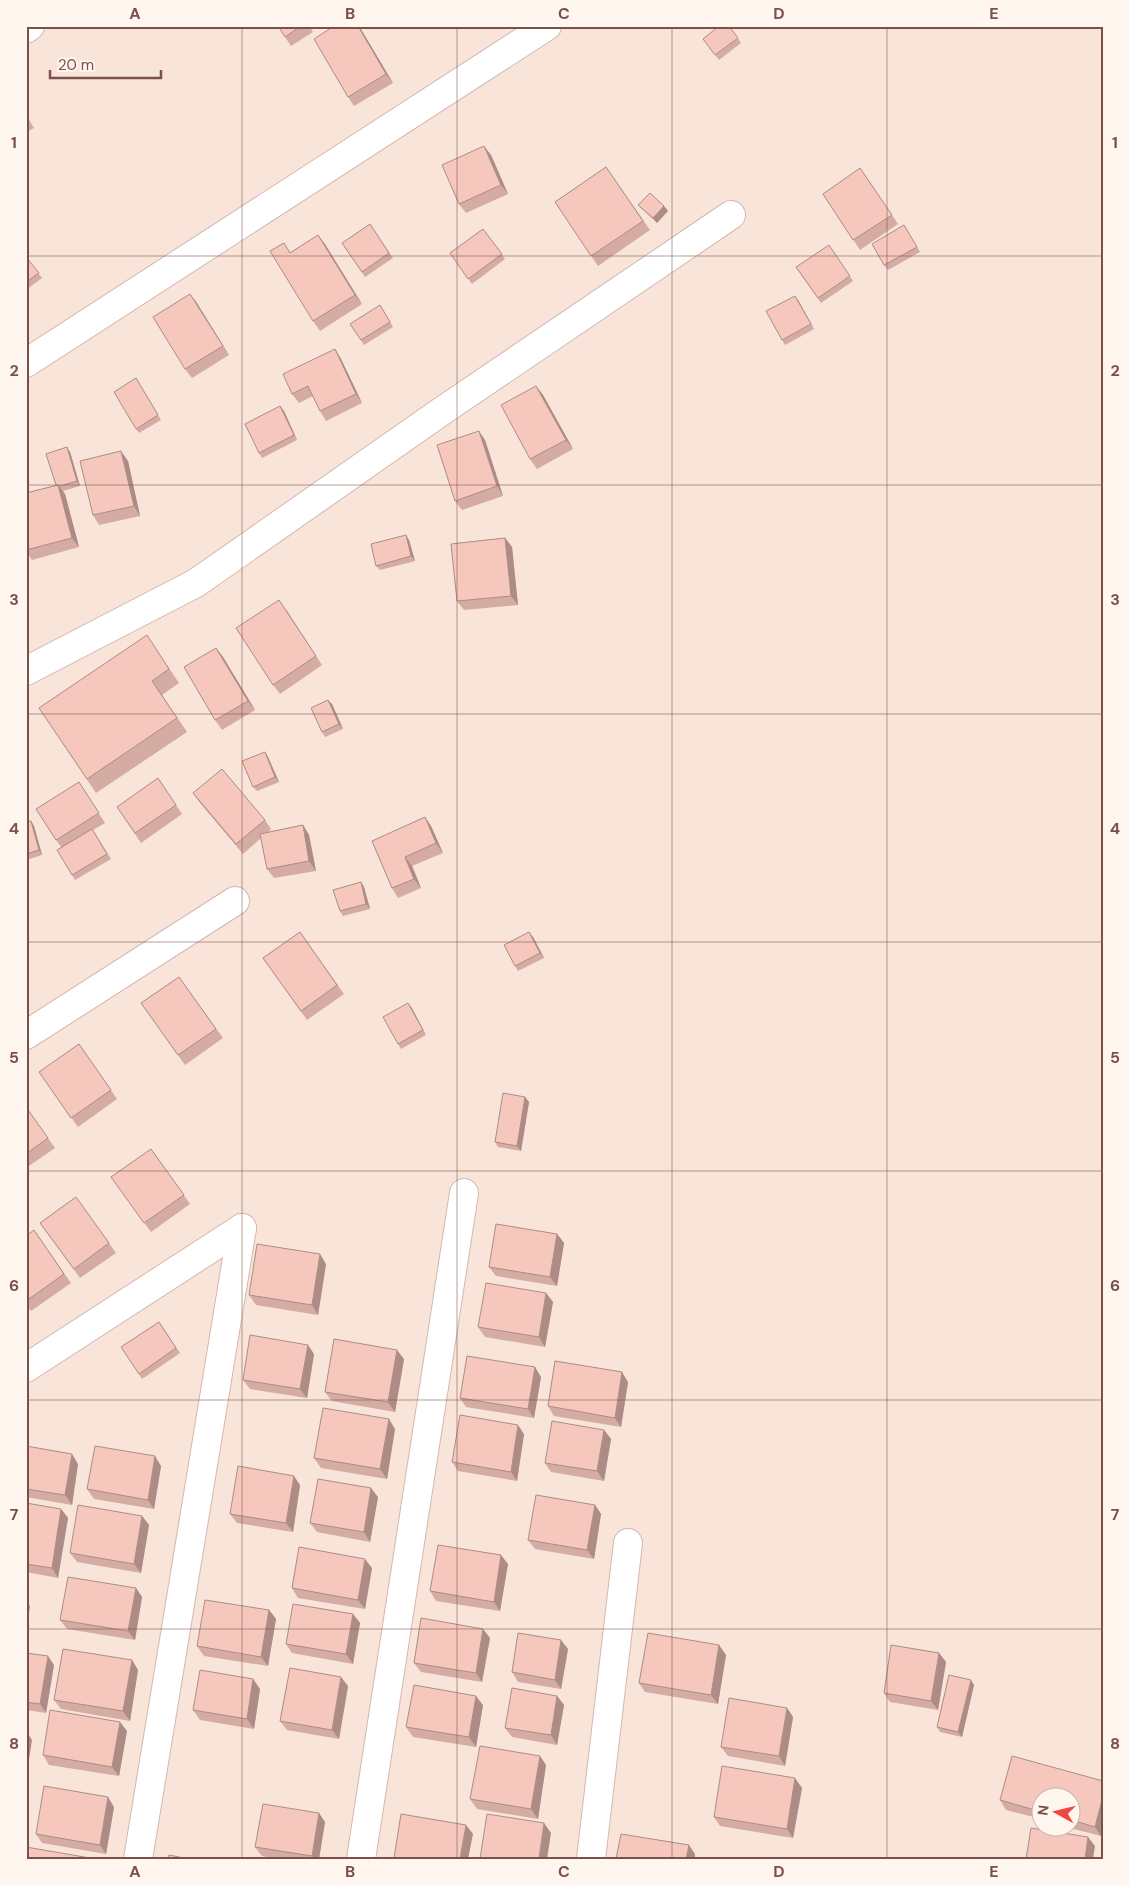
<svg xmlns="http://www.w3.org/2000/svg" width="1129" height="1885" viewBox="0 0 1129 1885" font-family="'DM Sans',sans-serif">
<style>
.residential{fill:#f8e4d8;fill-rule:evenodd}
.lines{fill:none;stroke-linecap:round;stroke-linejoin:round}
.street-casing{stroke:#d4b7af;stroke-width:30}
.street{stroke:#fff;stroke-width:28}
.wall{fill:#d4aca3}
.shaded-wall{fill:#ac8c84}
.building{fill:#f6c8bd;stroke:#ac8c84}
.grid{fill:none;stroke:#7b5049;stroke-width:1;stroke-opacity:0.55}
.neatline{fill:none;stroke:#7b5049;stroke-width:2}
.grid-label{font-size:16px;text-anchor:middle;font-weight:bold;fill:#7b5049}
</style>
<rect width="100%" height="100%" fill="#fef1e8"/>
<path class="residential" d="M26,26H1103V1859H26ZM1042,1798H1072V1828H1042Z"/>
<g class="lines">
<defs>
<g id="street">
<polyline points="26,29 30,26"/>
<polyline points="26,363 547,26"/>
<polyline points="26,671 196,583 442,411 731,215"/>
<polyline points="26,1035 235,901"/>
<polyline points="26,1368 242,1228"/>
<polyline points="138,1859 242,1228"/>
<polyline points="361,1859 464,1193"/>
<polyline points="591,1859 628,1543"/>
</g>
</defs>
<use href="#street" class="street-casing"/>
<use href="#street" class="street"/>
</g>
<g class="wall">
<polygon points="278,26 309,26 313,32 291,46"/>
<polygon points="334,26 359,26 393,83 354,106 348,97"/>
<polygon points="729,26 741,43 719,60 703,39"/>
<polygon points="26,115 34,128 26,132"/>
<polygon points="491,155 508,194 466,213 459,204"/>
<polygon points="606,167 650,230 598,266 555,202"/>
<polygon points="860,168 898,224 860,250 823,194"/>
<polygon points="638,205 664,206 668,211 657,223 642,209"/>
<polygon points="370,224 393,258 365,277 342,243"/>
<polygon points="483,229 505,259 472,284 450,253"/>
<polygon points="907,230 920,252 888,270 884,265"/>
<polygon points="318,235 362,304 320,331 313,321 291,252"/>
<polygon points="829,245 853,281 821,303 796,267"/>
<polygon points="26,257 42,278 26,290"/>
<polygon points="190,294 229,355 192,378 185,369"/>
<polygon points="798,300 814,329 785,345 782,340"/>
<polygon points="380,305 393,327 364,345 350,324"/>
<polygon points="335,349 341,359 362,403 326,421 320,411 313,396 299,403 292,394"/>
<polygon points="136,378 161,420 139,433 136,429"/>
<polygon points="536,386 543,395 573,449 537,469 530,459"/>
<polygon points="280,406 284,411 297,440 262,458 259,453"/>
<polygon points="485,440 503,496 462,510 455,501"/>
<polygon points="70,452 80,486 63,491 65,494 79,547 32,560 26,551 26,493 56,485"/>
<polygon points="128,461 140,516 99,525 93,515"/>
<polygon points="505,538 512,547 518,605 464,610 457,601"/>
<polygon points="409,540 415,561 380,570 376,566"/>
<polygon points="286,609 322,665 280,694 273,685"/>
<polygon points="216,648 223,657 255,710 222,730 215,720"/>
<polygon points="156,649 179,683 162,695 187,732 96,793 39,708"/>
<polygon points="332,704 343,729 325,737 322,732"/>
<polygon points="265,752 268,757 279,782 257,791 253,787"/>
<polygon points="158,778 182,814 141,843 117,807"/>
<polygon points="79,782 105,823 93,830 111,859 75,880 72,875 62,848 56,840"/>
<polygon points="193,793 265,820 271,829 268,832 303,825 309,835 316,871 274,878 267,869 261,838 243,854 200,803"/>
<polygon points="31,821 34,826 42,855 26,860 26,822"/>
<polygon points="431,826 443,853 412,866 421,888 398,898 392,888 372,841"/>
<polygon points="361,882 364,887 370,909 343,916 340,911"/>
<polygon points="300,932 344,994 307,1020 263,958"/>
<polygon points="533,937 544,958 518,971 515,966"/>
<polygon points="179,977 223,1038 185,1065 141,1003"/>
<polygon points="408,1003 426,1035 401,1049 398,1044"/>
<polygon points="79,1044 117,1099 78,1127 39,1072"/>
<polygon points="525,1097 529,1102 521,1151 498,1147 495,1142"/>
<polygon points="26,1107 55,1148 26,1168"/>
<polygon points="151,1149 190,1204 151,1232 111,1177"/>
<polygon points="76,1197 116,1253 80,1278 40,1223"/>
<polygon points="34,1230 71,1283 31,1311 26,1304 26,1236"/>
<polygon points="557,1234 564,1243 557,1286 496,1276 489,1267"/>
<polygon points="326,1264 318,1315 256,1305 249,1295"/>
<polygon points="546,1293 553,1302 545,1347 485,1337 478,1327"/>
<polygon points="159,1322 180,1353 142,1379 121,1347"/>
<polygon points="314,1354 307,1398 250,1389 243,1380"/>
<polygon points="404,1359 395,1412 332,1401 325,1392"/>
<polygon points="541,1377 534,1418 466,1407 460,1398"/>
<polygon points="628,1382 621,1427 554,1416 548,1406"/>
<polygon points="395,1429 387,1479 321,1468 314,1458"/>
<polygon points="604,1430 611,1439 604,1481 551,1472 545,1463"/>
<polygon points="524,1434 517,1481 458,1471 452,1462"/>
<polygon points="26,1446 78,1464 72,1505 26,1497"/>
<polygon points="161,1466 154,1509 94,1499 87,1489"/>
<polygon points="300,1485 293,1532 237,1523 230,1514"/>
<polygon points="378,1497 370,1542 317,1532 310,1523"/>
<polygon points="26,1503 61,1509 68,1518 58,1578 26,1572"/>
<polygon points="595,1505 601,1514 594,1559 535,1549 528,1540"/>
<polygon points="142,1516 149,1525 141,1573 77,1562 70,1553"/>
<polygon points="508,1564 500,1611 436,1601 430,1591"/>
<polygon points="372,1568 365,1609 298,1598 292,1588"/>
<polygon points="136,1588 142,1597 135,1640 67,1629 60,1620"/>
<polygon points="269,1610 276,1619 268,1666 204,1656 197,1646"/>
<polygon points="353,1614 360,1623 353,1664 292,1653 286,1644"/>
<polygon points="490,1638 482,1682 421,1672 414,1663"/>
<polygon points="568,1649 561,1689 518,1682 512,1672"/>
<polygon points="26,1653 54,1665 46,1713 26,1710"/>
<polygon points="939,1653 946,1662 938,1710 890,1702 884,1693"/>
<polygon points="726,1655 718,1704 645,1692 639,1683"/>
<polygon points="132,1660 138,1670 130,1721 61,1709 54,1700"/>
<polygon points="253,1679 260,1689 254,1729 200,1720 193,1710"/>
<polygon points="974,1685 962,1737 940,1732 937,1727"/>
<polygon points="348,1686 339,1739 287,1730 280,1721"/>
<polygon points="557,1696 564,1705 557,1745 512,1737 505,1728"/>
<polygon points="483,1705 476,1747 413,1737 406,1727"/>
<polygon points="787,1708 793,1717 785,1766 728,1756 721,1747"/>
<polygon points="127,1731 119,1776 49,1765 43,1755"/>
<polygon points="546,1765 538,1819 477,1809 470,1799"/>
<polygon points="1103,1781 1101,1836 1070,1828 1072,1828 1072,1798 1042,1798 1042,1819 1006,1810 1000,1800"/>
<polygon points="802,1788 793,1838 720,1826 714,1817"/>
<polygon points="114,1807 106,1854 42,1843 36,1834"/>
<polygon points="325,1822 319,1859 276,1859 262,1856 255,1847"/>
</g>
<g class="shaded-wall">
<polygon points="358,26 359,26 393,83 386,74"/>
<polygon points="484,146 491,155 508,194 501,185"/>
<polygon points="664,206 668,211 657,223 653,218"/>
<polygon points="318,235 325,244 362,304 355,295"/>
<polygon points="190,294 197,303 229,355 223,346"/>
<polygon points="795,296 798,300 814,329 811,324"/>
<polygon points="335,349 341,359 362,403 356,394"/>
<polygon points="536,386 543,395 573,449 566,440"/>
<polygon points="280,406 284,411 297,440 294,435"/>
<polygon points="479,431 485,440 503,496 497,486"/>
<polygon points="67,447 70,452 80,486 77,481"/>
<polygon points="121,451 128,461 140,516 134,506"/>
<polygon points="58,485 65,494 79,547 72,538"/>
<polygon points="406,535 409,540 415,561 411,556"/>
<polygon points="505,538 512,547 518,605 511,596"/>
<polygon points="216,648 223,657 255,710 248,701"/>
<polygon points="328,700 332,704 343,729 339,724"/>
<polygon points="265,752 268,757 279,782 275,777"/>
<polygon points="425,817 431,826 443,853 436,843"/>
<polygon points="31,821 34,826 42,855 39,850"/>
<polygon points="303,825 309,835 316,871 309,861"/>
<polygon points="405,857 412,866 421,888 414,879"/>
<polygon points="361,882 364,887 370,909 366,904"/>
<polygon points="529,932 533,937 544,958 540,953"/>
<polygon points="408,1003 412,1008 426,1035 423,1030"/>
<polygon points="525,1097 529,1102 521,1151 517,1146"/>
<polygon points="557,1234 564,1243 557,1286 550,1277"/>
<polygon points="320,1254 326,1264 318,1315 312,1305"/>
<polygon points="546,1293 553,1302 545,1347 539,1337"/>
<polygon points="308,1345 314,1354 307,1398 300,1389"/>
<polygon points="397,1350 404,1359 395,1412 388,1402"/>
<polygon points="535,1367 541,1377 534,1418 528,1409"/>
<polygon points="622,1372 628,1382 621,1427 615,1418"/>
<polygon points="389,1419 395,1429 387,1479 380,1469"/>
<polygon points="518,1425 524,1434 517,1481 511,1472"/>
<polygon points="604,1430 611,1439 604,1481 597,1471"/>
<polygon points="72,1454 78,1464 72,1505 65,1495"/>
<polygon points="155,1456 161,1466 154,1509 148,1500"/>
<polygon points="294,1476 300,1485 293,1532 286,1523"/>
<polygon points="371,1488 378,1497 370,1542 364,1532"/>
<polygon points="595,1505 601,1514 594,1559 587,1550"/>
<polygon points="61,1509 68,1518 58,1578 52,1568"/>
<polygon points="142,1516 149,1525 141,1573 134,1564"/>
<polygon points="501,1555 508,1564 500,1611 494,1602"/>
<polygon points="365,1559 372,1568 365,1609 358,1600"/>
<polygon points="136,1588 142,1597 135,1640 128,1631"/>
<polygon points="26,1601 30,1606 26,1631"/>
<polygon points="269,1610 276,1619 268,1666 261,1657"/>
<polygon points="353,1614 360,1623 353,1664 346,1654"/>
<polygon points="483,1629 490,1638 482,1682 476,1673"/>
<polygon points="561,1640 568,1649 561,1689 555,1680"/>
<polygon points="719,1645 726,1655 718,1704 711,1695"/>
<polygon points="939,1653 946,1662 938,1710 931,1701"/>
<polygon points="48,1656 54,1665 46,1713 40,1704"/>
<polygon points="132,1660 138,1670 130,1721 123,1711"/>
<polygon points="341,1677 348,1686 339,1739 332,1730"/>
<polygon points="253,1679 260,1689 254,1729 247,1719"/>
<polygon points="971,1680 974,1685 962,1737 958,1732"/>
<polygon points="476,1696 483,1705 476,1747 469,1737"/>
<polygon points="557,1696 564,1705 557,1745 551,1735"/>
<polygon points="787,1708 793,1717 785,1766 779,1756"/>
<polygon points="120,1722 127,1731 119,1776 112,1767"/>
<polygon points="26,1731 32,1740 26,1778"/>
<polygon points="540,1756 546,1765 538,1819 531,1809"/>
<polygon points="795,1778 802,1788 793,1838 787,1829"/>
<polygon points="1103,1796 1103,1830 1101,1836 1095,1827"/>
<polygon points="108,1797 114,1807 106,1854 100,1845"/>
<polygon points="319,1813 325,1822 319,1859 314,1859 312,1856"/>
<polygon points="544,1823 551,1833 547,1859 539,1859"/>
<polygon points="466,1825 473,1834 468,1859 460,1859"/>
<polygon points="1088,1837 1095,1846 1093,1859 1085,1859"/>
<polygon points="689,1845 695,1854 695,1859 686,1859"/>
</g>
<g class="building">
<polygon points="278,26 301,26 285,37"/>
<polygon points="334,26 358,26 386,74 348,97 314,39"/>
<polygon points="719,26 729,26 738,38 715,55 703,39"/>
<polygon points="484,146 501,185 459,204 442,165"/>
<polygon points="606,167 643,221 591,256 555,202"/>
<polygon points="860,168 892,215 853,240 823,194"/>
<polygon points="650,193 664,206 653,218 638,205"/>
<polygon points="370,224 389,253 362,272 342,243"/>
<polygon points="904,225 917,247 884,265 872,244"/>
<polygon points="483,229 502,254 468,279 450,253"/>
<polygon points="318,235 355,295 313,321 270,251 284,243 290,253"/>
<polygon points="829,245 850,276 818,298 796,267"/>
<polygon points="26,257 39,273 26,282"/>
<polygon points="190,294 223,346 185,369 153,317"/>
<polygon points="795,296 811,324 782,340 766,311"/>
<polygon points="380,305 390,322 361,340 350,324"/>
<polygon points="335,349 356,394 320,411 308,386 292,394 283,374"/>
<polygon points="136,378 158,415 136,429 114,392"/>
<polygon points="536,386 566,440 530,459 501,405"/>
<polygon points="280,406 294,435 259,453 245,424"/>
<polygon points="479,431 497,486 455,501 437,445"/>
<polygon points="67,447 77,481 60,486 58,485 56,485 46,454"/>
<polygon points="121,451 134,506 93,515 80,461"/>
<polygon points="58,485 72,538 26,550 26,493"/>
<polygon points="406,535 411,556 376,566 371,544"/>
<polygon points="505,538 511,596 457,601 451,544"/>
<polygon points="279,600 316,656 273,685 236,628"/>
<polygon points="147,635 169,669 152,681 177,718 87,779 39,708"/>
<polygon points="216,648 248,701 215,720 184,667"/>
<polygon points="328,700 339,724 322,732 311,708"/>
<polygon points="265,752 275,777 253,787 242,761"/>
<polygon points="222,769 265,820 236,844 193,793"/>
<polygon points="158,778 176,805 135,833 117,807"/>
<polygon points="79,782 99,813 56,840 36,809"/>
<polygon points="425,817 436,843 405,857 414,879 392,888 372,841"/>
<polygon points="31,821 39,850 26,854 26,822"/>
<polygon points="303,825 309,861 267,869 260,834"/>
<polygon points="92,829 107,854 72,875 57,850"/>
<polygon points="361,882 366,904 340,911 333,890"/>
<polygon points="300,932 337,985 301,1011 263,958"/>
<polygon points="529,932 540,953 515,966 504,945"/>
<polygon points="179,977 216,1029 178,1055 141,1003"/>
<polygon points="408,1003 423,1030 398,1044 383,1017"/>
<polygon points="79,1044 111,1090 71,1118 39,1072"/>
<polygon points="503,1093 525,1097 517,1146 495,1142"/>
<polygon points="26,1107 48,1138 26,1154"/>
<polygon points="151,1149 184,1195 144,1223 111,1177"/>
<polygon points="76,1197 109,1243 74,1269 40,1223"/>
<polygon points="496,1224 557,1234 550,1277 489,1267"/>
<polygon points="34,1230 64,1274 26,1301 26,1236"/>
<polygon points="257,1244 320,1254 312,1305 249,1295"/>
<polygon points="486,1283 546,1293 539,1337 478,1327"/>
<polygon points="159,1322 176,1348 139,1374 121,1347"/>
<polygon points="250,1335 308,1345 300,1389 243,1380"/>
<polygon points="334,1339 397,1350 388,1402 325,1392"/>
<polygon points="467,1356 535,1367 528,1409 460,1398"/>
<polygon points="555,1361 622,1372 615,1418 548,1406"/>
<polygon points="323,1408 389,1419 380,1469 314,1458"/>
<polygon points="460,1415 518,1425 511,1472 452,1462"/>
<polygon points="552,1421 604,1430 597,1471 545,1463"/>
<polygon points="26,1446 72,1454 65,1495 26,1489"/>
<polygon points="95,1446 155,1456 148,1500 87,1489"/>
<polygon points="238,1466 294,1476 286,1523 230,1514"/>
<polygon points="318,1479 371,1488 364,1532 310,1523"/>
<polygon points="536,1495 595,1505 587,1550 528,1540"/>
<polygon points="26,1503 61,1509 52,1568 26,1564"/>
<polygon points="78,1505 142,1516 134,1564 70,1553"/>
<polygon points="438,1545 501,1555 494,1602 430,1591"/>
<polygon points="299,1547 365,1559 358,1600 292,1588"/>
<polygon points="68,1577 136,1588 128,1631 60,1620"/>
<polygon points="205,1600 269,1610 261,1657 197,1646"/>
<polygon points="293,1604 353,1614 346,1654 286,1644"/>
<polygon points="421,1618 483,1629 476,1673 414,1663"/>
<polygon points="518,1633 561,1640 555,1680 512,1672"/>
<polygon points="648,1633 719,1645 711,1695 639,1683"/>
<polygon points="891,1645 939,1653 931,1701 884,1693"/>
<polygon points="63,1649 132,1660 123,1711 54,1700"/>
<polygon points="26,1653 48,1656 40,1704 26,1702"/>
<polygon points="290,1668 341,1677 332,1730 280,1721"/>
<polygon points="200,1670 253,1679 247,1719 193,1710"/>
<polygon points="949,1675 971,1680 958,1732 937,1727"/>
<polygon points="414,1685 476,1696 469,1737 406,1727"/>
<polygon points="512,1688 557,1696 551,1735 505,1728"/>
<polygon points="729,1698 787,1708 779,1756 721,1747"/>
<polygon points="50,1710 120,1722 112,1767 43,1755"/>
<polygon points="480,1746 540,1756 531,1809 470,1799"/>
<polygon points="1012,1756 1103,1781 1103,1796 1095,1827 1072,1820 1072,1798 1042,1798 1042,1812 1000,1800"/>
<polygon points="722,1766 795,1778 787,1829 714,1817"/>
<polygon points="44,1786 108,1797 100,1845 36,1834"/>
<polygon points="263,1804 319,1813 312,1856 255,1847"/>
<polygon points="401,1814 466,1825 460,1859 399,1859 394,1858"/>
<polygon points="487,1814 544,1823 539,1859 480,1859"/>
<polygon points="1031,1828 1088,1837 1085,1859 1026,1859"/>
<polygon points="621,1834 689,1845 686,1859 616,1859"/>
<polygon points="26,1847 96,1859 26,1859"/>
<polygon points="169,1855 189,1859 168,1859"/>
</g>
<path class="grid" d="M242,26V1859M457,26V1859M672,26V1859M887,26V1859M26,256H1103M26,485H1103M26,714H1103M26,942H1103M26,1171H1103M26,1400H1103M26,1629H1103"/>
<rect width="1129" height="1885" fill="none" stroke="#fff6f0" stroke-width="55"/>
<g transform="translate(1056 1812) rotate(278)"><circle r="24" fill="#fff6f0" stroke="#cab4ad"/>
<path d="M0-4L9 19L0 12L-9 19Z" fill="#f14744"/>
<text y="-8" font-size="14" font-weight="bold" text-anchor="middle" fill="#7b5049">N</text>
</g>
<path d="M50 70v8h111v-8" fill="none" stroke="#7b5049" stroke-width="2.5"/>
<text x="58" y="70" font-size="15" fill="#7b5049" stroke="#fff6f0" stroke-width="4" paint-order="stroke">20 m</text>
<rect x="28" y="28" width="1074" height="1830" class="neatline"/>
<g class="grid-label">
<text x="135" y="19">A</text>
<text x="350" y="19">B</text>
<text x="564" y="19">C</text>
<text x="779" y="19">D</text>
<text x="994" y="19">E</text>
<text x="14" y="148">1</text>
<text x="1115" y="148">1</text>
<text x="14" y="376">2</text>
<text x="1115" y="376">2</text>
<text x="14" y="605">3</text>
<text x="1115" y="605">3</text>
<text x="14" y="834">4</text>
<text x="1115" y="834">4</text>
<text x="14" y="1063">5</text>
<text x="1115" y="1063">5</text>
<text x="14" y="1291">6</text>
<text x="1115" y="1291">6</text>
<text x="14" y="1520">7</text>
<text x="1115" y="1520">7</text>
<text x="14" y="1749">8</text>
<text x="1115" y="1749">8</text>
<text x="135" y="1877">A</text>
<text x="350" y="1877">B</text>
<text x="564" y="1877">C</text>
<text x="779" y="1877">D</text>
<text x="994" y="1877">E</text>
</g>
</svg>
